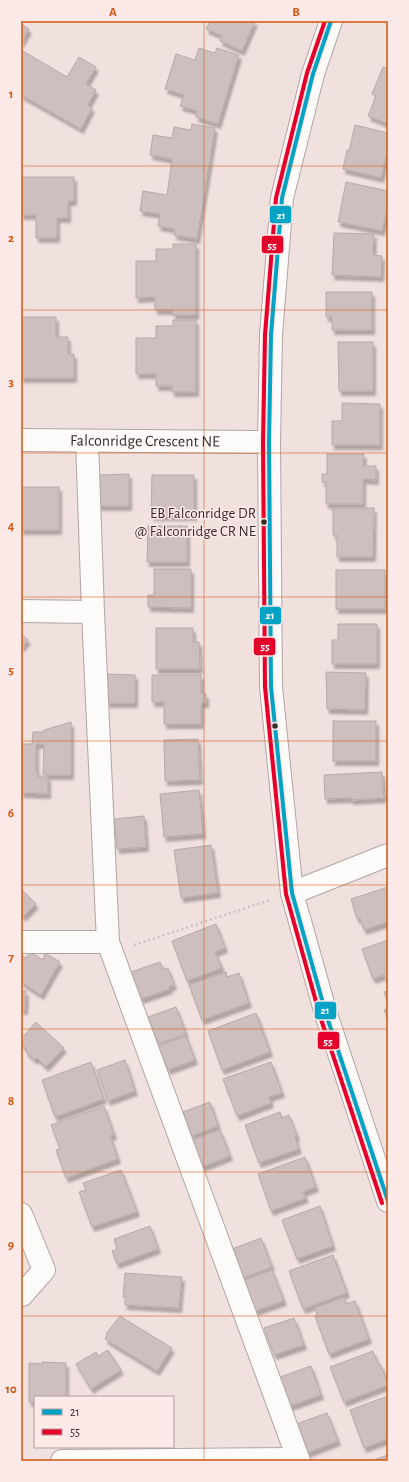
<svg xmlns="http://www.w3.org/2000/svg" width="409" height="1482" viewBox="0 0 409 1482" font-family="'Alegreya Sans',sans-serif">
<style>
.building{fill:#ccbfbd;stroke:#b6aaa8;filter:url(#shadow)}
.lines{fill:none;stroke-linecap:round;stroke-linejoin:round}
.minor-casing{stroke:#b2a5a4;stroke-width:24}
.path{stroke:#c9c3c2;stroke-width:2.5;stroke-dasharray:2 3;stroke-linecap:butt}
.minor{stroke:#fdfafa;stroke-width:22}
.bus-1-casing{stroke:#fdeae8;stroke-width:7}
.bus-2-casing{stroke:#fdeae8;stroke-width:7}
.bus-1{stroke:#03a3c6;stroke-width:4}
.bus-2{stroke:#e4002b;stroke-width:4}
.grid{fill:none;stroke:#d6550f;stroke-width:1;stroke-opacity:0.55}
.bus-dot{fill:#392d2c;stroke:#fdeae8;stroke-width:1.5}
.labels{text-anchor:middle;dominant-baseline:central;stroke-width:3;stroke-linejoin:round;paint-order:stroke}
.bus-label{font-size:15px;fill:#392d2c;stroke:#fdeae8;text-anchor:end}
.street-label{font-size:16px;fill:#392d2c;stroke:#fdeae8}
.line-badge{stroke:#fdeae8;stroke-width:1.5}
.badge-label{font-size:11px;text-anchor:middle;font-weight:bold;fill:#fff}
.neatline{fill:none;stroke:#d6550f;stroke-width:1.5}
.grid-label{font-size:13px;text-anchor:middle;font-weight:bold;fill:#d6550f}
</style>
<defs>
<filter id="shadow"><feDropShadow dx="2.5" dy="4.5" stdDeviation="1" flood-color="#0004"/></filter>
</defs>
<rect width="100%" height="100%" fill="#f0e0de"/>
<g class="building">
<polygon points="210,21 255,21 242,51 220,41 222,36 206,29"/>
<polygon points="21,24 29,29 21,43"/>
<polygon points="199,48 215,53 217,48 239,55 218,124 196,117 197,111 180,106 184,95 165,89 176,54 195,60"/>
<polygon points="21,50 67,77 79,57 96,67 86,84 96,90 88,105 92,108 81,129 21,95"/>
<polygon points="383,67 388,69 388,124 368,116 376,96 372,94"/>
<polygon points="192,124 215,128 197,239 174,235 175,229 158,226 160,214 140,211 143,191 167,195 172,159 150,155 153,135 172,138 174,127 191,130"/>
<polygon points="355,125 388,133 388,149 381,178 343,169 347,150 349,151"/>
<polygon points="21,177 74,177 74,201 68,201 68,218 57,218 57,238 36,238 36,215 21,215"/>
<polygon points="346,182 388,191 388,205 382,231 338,222"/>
<polygon points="334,233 374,234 373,255 382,256 381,277 332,275"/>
<polygon points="173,244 196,244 196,315 173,315 173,310 155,310 155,297 136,298 136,261 156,261 156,249 173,249"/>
<polygon points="326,292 372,292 372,330 332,330 332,317 326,317"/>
<polygon points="21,317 56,317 56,337 68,337 68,354 74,354 74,378 21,378"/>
<polygon points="173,320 196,320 196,392 172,392 172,386 156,386 156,374 136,374 136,338 156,338 156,326 173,326"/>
<polygon points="338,342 373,342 373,391 339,391"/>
<polygon points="342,403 380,404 380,445 332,445 332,421 342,421"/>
<polygon points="327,454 364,454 363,466 376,466 376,480 363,479 363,504 326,504 326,482 322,482 322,474 327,474"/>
<polygon points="129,474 129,506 98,506 98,475"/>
<polygon points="152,475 194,475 194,516 151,516"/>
<rect x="21" y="487" width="38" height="43"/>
<polygon points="333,508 374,508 373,557 337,557 337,535 333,535"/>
<polygon points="148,526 187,526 187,562 147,562"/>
<polygon points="154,569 191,569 191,608 148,607 148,595 154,595"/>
<rect x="336" y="570" width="49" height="39"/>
<polygon points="338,624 377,624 377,664 332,664 332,640 338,640"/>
<polygon points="156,628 193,628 193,642 199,642 200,669 156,669"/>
<polygon points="21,634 28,640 21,648"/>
<polygon points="326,672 366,673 365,710 327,709"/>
<polygon points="107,674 135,675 135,703 107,703"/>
<polygon points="152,675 201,675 201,694 206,694 206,703 201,703 201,724 164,724 164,702 152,702"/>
<rect x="333" y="721" width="43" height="40"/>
<polygon points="71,722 71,775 43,775 44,744 36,744 36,771 38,771 38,777 48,777 48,794 21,793 21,744 32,744 33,732 44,732 44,730"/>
<polygon points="198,739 200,780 165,781 164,740"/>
<polygon points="382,772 384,798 351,800 351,798 325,799 324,775"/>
<polygon points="199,790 203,834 164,837 160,794"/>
<polygon points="144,816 146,847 117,849 114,819"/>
<polygon points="211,845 218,893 181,898 174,850"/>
<polygon points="388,887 388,922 364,930 360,918 357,919 351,899"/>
<polygon points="21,889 36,904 23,917 21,914"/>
<polygon points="216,924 225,948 215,952 222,968 187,981 172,941"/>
<polygon points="388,940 388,979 385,980 384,975 373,979 362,949"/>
<polygon points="30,952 43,960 45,953 60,962 41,995 21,982 21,955 26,958"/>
<polygon points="160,962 163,970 168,968 174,985 169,987 170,989 141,999 131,972"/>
<polygon points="226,972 227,977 239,973 249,1003 202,1020 189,985"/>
<polygon points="21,991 26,991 25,1010 21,1010"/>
<polygon points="388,991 388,1003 384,992"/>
<polygon points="176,1007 186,1034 158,1044 148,1017"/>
<polygon points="388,1008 388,1020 384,1010"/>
<polygon points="256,1013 270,1052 222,1070 208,1031"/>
<polygon points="36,1022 64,1048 46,1067 37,1058 35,1060 25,1051 27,1049 21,1044 21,1039"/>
<polygon points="186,1036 195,1060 168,1070 158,1046"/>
<polygon points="125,1060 135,1091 108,1101 97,1070"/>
<polygon points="91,1062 104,1099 55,1117 42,1080"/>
<polygon points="271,1062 282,1093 269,1097 271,1103 237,1116 223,1079"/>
<polygon points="210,1102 218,1126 192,1136 183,1112"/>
<polygon points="104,1106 114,1135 110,1136 118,1159 66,1178 56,1150 60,1149 51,1125"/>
<polygon points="280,1112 282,1118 289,1115 297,1136 295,1137 299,1149 259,1163 245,1125"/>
<polygon points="220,1130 230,1156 202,1167 192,1140"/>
<polygon points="305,1157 316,1187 303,1192 306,1198 271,1211 258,1174"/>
<polygon points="121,1170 137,1212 92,1227 79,1192 86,1190 83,1183"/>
<polygon points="320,1206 333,1246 297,1259 282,1220"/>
<polygon points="150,1226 158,1249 117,1264 112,1251 117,1249 114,1239"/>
<polygon points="261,1238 272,1267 243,1278 232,1249"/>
<polygon points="333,1255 347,1293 303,1309 289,1271"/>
<polygon points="272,1270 284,1301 255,1311 244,1280"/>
<polygon points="125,1273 182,1277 179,1308 125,1305 125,1297 123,1297"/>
<polygon points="344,1297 346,1304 355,1301 369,1339 329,1354 315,1316 317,1315 315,1308"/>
<polygon points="120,1316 172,1348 157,1371 105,1339 107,1335 106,1334"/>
<polygon points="294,1318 304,1345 274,1355 264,1328"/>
<polygon points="108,1350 121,1370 91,1389 76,1364 96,1352 98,1356"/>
<polygon points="373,1351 379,1366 381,1365 388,1385 344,1402 330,1367"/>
<polygon points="42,1362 66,1363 66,1397 35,1397 35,1402 29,1402 29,1363 42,1364"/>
<polygon points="311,1366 321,1395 290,1406 280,1377"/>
<polygon points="388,1396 388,1439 364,1448 350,1410"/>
<polygon points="327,1413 338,1441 307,1453 296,1424"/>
<polygon points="388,1455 388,1461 371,1461"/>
</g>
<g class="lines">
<defs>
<g id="minor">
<polyline points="331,21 313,74 282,198 271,335 269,442 271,687 292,893 326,1014 388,1201"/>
<path id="s1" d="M21,440L269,442"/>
<polyline points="87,441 93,612"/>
<polyline points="21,611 93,612 108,942 21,942"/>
<polyline points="292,893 388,855"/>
<polyline points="108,942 299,1461"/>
<polyline points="21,1214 44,1270 22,1295 21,1295"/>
<polyline points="62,1461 298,1459"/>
</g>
</defs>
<use href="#minor" class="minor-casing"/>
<polyline class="path" points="134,945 270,900"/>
<use href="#minor" class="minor"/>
<defs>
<polyline id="bus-1" points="331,21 313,74 282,198 271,335 269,442 271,687 292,893 326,1014 388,1201"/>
<polyline id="bus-2" points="325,21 307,73 276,198 265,335 263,442 265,687 286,894 320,1016 382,1203"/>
</defs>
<use href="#bus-1" class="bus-1-casing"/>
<use href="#bus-2" class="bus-2-casing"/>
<use href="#bus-1" class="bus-1"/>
<use href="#bus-2" class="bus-2"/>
</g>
<path class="grid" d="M204,21V1461M21,166H388M21,310H388M21,453H388M21,597H388M21,741H388M21,885H388M21,1029H388M21,1172H388M21,1316H388"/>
<g class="bus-dot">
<circle cx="264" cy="522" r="3.5"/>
<circle cx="275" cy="726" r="3.5"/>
</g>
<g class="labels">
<g class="bus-label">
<text x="256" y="513">EB Falconridge DR<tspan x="256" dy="18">@ Falconridge CR NE</tspan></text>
</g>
<g class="street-label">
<text stroke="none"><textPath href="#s1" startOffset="124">Falconridge Crescent NE</textPath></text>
</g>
</g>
<g class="line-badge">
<rect x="269" y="205" width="23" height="19" rx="4" fill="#03a3c6"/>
<rect x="261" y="235" width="23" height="19" rx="4" fill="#e4002b"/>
<rect x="259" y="606" width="23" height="19" rx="4" fill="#03a3c6"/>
<rect x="253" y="637" width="23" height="19" rx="4" fill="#e4002b"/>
<rect x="314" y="1001" width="23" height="19" rx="4" fill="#03a3c6"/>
<rect x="317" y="1031" width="23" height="19" rx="4" fill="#e4002b"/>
</g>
<g class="badge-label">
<text x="281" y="219">21</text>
<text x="272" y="249">55</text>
<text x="270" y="619">21</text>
<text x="265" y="650">55</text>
<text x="325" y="1014">21</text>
<text x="328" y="1045">55</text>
</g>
<rect width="409" height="1482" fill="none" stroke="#fdeae8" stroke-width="44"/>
<rect x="34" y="1396" width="140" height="52" fill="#fdeae8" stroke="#af9e9d"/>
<rect x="42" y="1409" width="20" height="6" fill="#03a3c6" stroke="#af9e9d"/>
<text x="70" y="1416" font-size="12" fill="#392d2c">21</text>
<rect x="42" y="1429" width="20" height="6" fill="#e4002b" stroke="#af9e9d"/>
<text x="70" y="1436" font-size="12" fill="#392d2c">55</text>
<rect x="22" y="22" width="365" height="1438" class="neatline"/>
<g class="grid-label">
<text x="113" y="16">A</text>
<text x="296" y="16">B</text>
<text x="11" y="98">1</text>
<text x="11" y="242">2</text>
<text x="11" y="386">3</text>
<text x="11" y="530">4</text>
<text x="11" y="674">5</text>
<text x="11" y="817">6</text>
<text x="11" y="961">7</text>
<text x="11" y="1105">8</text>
<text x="11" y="1249">9</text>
<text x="11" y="1393">10</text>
</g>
</svg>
